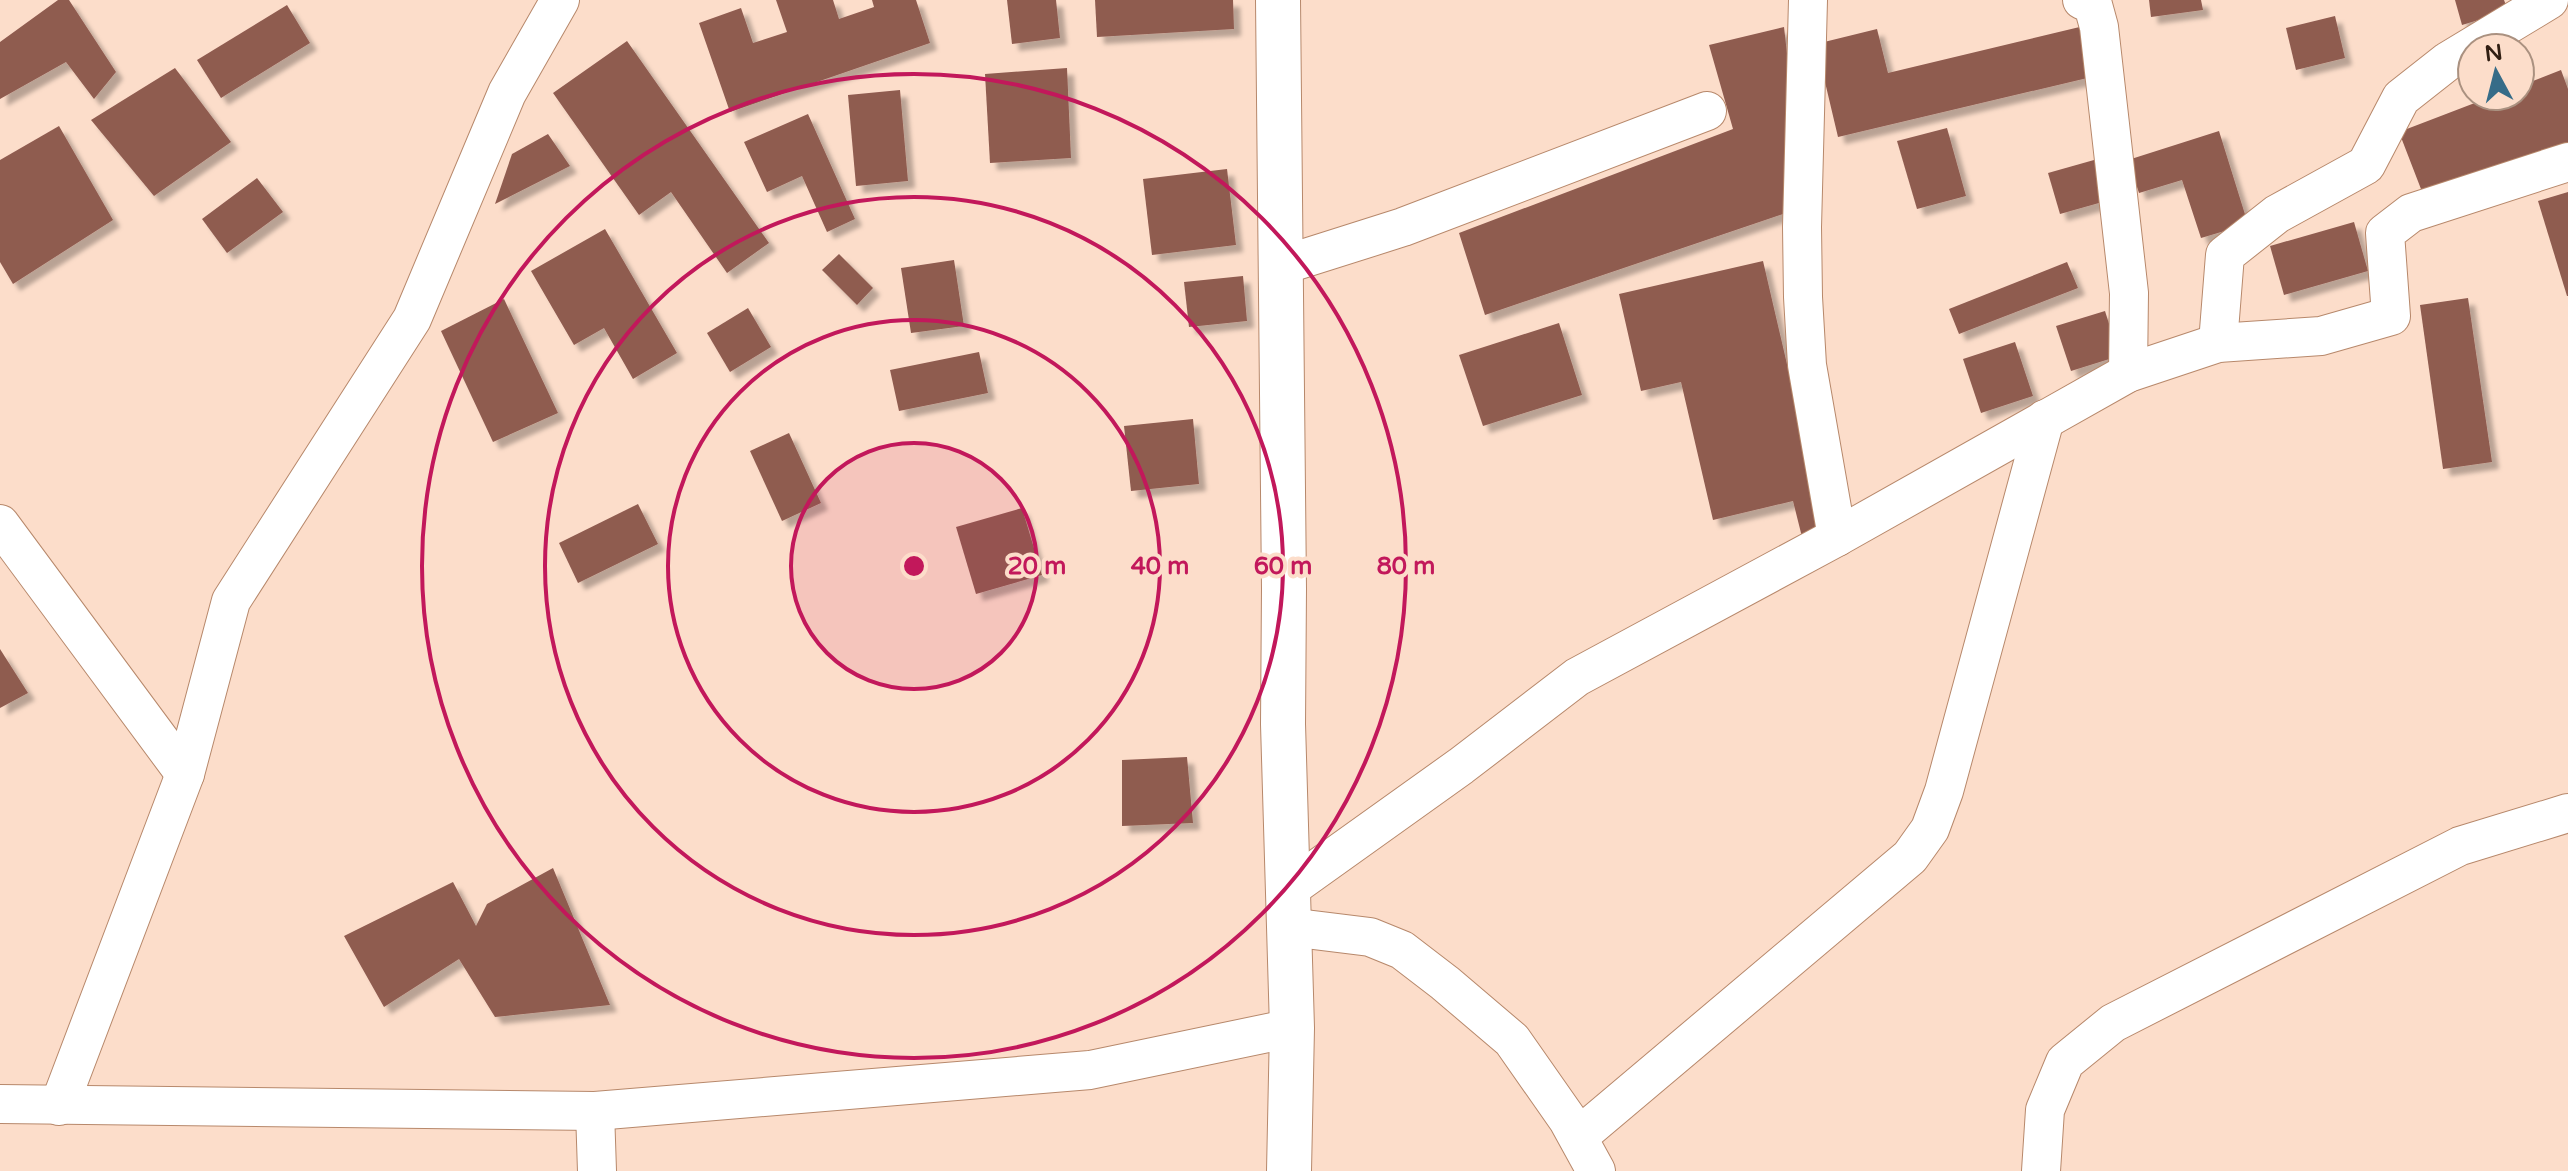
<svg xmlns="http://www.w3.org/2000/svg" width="2568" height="1171" viewBox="0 0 2568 1171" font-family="'Varela Round',sans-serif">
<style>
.building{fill:#8f5b50;filter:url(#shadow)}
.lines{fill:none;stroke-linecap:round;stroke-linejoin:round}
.street-casing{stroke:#b7886b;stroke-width:40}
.secondary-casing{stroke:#b7886b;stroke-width:46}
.street{stroke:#fff;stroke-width:38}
.secondary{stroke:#fff;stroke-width:44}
.ring{fill:none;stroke:#c2185b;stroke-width:4}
.centre{fill:#c2185b;stroke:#fcddca;stroke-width:4}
.ring-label{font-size:24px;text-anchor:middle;font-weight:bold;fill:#c2185b;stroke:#fcddca;stroke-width:8;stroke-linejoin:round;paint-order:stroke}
</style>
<defs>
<filter id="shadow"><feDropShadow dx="7" dy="7" stdDeviation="2" flood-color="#0004"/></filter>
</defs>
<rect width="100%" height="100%" fill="#fcddca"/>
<g class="building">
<polygon points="58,0 69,0 116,72 94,99 66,62 0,99 0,42"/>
<polygon points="776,0 833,0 839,19 874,7 872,0 916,0 930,43 730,112 699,23 741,8 753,43 787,32"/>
<polygon points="1007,0 1056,0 1060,38 1012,44"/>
<polygon points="1095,0 1233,0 1234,29 1097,37"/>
<polygon points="2149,0 2201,0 2203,10 2151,17"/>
<polygon points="2455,0 2504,0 2508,11 2462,25"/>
<polygon points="287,5 310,43 221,98 197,60"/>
<polygon points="2335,16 2345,58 2296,70 2286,28"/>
<polygon points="2088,25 2100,75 1838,137 1816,44 1877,29 1888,73"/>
<polygon points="1784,27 1794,115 1783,214 1485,315 1459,233 1733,129 1709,45"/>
<polygon points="627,41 769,243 727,273 671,192 639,215 553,93"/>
<polygon points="175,68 231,142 154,196 91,120"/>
<polygon points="1067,68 1071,158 990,163 985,74"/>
<polygon points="2561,70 2568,89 2568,148 2426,202 2399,132 2493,96 2520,96 2520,86"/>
<polygon points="900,90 908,181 856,186 848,95"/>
<polygon points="808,114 855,219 827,232 802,176 767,192 744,142"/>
<polygon points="59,126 113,220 13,284 0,262 0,160"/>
<polygon points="1947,128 1966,196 1917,209 1897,141"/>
<polygon points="2219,131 2248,224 2201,238 2182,180 2139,193 2128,160"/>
<polygon points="548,134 570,166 495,204 512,154"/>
<polygon points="2094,160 2106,201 2060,214 2048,173"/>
<polygon points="1227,169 1236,245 1152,255 1143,179"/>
<polygon points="257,178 283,212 227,253 202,219"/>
<polygon points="2568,192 2568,296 2567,296 2538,201"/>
<polygon points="2354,222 2368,271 2284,295 2270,246"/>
<polygon points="605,229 677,353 633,379 604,328 574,345 531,271"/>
<polygon points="839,254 873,288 857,305 822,270"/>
<polygon points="954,260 964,326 911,333 901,268"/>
<polygon points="1763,261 1826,532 1802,537 1793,501 1713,520 1681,382 1641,391 1619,294"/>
<polygon points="2067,262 2078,288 1959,334 1949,309"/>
<polygon points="1243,276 1247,321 1189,327 1184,282"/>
<polygon points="2468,298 2492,462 2443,469 2420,305"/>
<polygon points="504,299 558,413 493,442 441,331"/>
<polygon points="748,308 771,347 730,372 707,333"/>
<polygon points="2105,311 2119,356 2071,371 2056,326"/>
<polygon points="1559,323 1582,395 1483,426 1459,355"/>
<polygon points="2015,342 2033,396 1981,413 1963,359"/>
<polygon points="979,352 988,393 899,411 890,370"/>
<polygon points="1193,419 1199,484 1131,491 1124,426"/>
<polygon points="789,433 821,503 782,521 750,451"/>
<polygon points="638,504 658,544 578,583 559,543"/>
<polygon points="1022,508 1042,575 976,594 956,527"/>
<polygon points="0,649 28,693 0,708"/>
<polygon points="1187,757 1193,823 1122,826 1122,760"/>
<polygon points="553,868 610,1005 495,1017 459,959 384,1007 344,936 453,882 476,926 487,904"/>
</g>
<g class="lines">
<defs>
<g id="street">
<polyline points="1808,0 1802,227 1803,297 1807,365 1837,537"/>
<polyline points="2082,0 2093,5 2099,27 2129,293 2128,373"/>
<polyline points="1280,266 1403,227 1707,111"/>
<polyline points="2218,343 2225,255 2277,214 2366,165 2401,98 2448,61 2549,0"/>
<polyline points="0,524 185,774"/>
<polyline points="1289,889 1461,766 1577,677 1837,537 2128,373 2218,343 2321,336 2391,316 2385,233 2411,213 2568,162"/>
<polyline points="1289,927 1370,937 1402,950 1445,983 1512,1040 1568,1120 1596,1171"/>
<polyline points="0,1104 595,1111 1090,1070 1292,1028"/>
<polyline points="59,1106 185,774 231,601 412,319 507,93 560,0"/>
<polyline points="595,1111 597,1171"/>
<polyline points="1578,1137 1910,857 1930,829 1944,791 2045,419"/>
<polyline points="2041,1171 2045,1110 2065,1062 2113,1023 2460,846 2568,813"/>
</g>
<polyline id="secondary" points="1278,0 1284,589 1283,724 1292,1028 1289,1171"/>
</defs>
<use href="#street" class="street-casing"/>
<use href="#secondary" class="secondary-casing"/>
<use href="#street" class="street"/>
<use href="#secondary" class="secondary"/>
</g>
<circle cx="914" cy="566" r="123" fill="#c2185b" fill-opacity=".12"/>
<g class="ring">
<circle cx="914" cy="566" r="123"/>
<circle cx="914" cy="566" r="246"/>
<circle cx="914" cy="566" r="369"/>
<circle cx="914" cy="566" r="492"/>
</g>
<circle cx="914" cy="566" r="12" class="centre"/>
<g class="ring-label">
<text x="1037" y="574">20 m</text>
<text x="1160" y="574">40 m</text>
<text x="1283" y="574">60 m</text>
<text x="1406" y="574">80 m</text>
</g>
<g transform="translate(2496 72) rotate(353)"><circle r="38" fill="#fcddca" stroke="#aa9180" stroke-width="2"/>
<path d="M0-6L14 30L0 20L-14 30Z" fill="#366c88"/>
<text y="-12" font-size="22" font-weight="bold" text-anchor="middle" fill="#301e12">N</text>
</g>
</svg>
